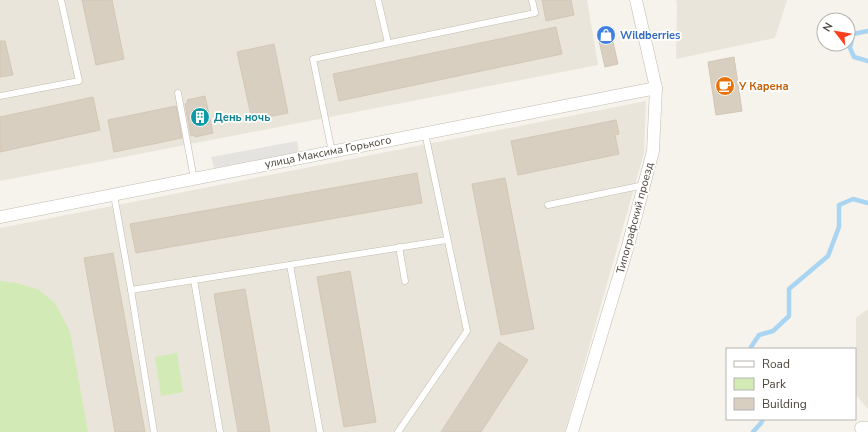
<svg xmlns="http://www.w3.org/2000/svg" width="868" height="432" viewBox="0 0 868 432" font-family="'Nunito Sans',sans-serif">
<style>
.residential{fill:#eae5da}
.green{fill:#d2eab5}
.parking{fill:#e5e3e0}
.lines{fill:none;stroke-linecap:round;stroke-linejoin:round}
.stream{stroke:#a9d4f2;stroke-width:4.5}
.building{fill:#d8cfc1;stroke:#d3c7b4}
.lane-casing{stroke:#c2bbae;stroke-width:7}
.street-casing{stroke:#c2bbae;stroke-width:13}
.lane{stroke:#fff;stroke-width:6}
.street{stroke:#fff;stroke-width:12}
.labels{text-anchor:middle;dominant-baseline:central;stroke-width:3.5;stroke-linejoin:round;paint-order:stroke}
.shop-label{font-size:11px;font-weight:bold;fill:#366cbe;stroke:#fff;text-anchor:start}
.food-label{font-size:11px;font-weight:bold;fill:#c56008;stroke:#fff;text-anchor:start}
.culture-label{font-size:11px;font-weight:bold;fill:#0d838f;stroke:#fff;text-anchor:start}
.street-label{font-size:11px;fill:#4b4439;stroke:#fff}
</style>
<rect width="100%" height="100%" fill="#f6f3ec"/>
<g class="residential">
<polygon points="0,0 587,0 598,65 0,181"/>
<polygon points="676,0 787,0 775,38 676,59 677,5"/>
<polygon points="646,101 644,153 565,432 0,432 0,228"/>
<polygon points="868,309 868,409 856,395 856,318"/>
</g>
<g class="green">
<polygon points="0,281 17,283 39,290 55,303 70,332 88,432 0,432"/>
<polygon points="177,353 183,392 161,396 155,357"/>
</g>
<polygon class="parking" points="297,141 299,152 214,168 211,157"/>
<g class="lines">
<g class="stream">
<polyline points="868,31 853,34 850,48 854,57 868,61"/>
<polyline points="751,349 751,347 759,335 773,331 789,316 789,289 828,256 839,227 839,205 853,199 868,203"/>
<polyline points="753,432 761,423 763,419"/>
</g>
</g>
<g class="building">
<polygon points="82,0 112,0 124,59 96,65"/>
<polygon points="542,0 571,0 574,15 546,21"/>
<polygon points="556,27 562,54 339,101 333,74"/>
<polygon points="610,29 618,64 605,67 597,32"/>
<polygon points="0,41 5,41 13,75 0,77"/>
<polygon points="274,44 288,113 252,120 237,52"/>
<polygon points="734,57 742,111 716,115 708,62"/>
<polygon points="205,96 213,133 195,137 194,135 191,136 185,104 188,103 187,100"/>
<polygon points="93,97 100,130 0,152 0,117"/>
<polygon points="176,106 182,138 114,152 108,120"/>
<polygon points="616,120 619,134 615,135 619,154 518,175 511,141"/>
<polygon points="417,173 422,203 136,253 130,224"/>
<polygon points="505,178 534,329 501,335 472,184"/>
<polygon points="113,253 145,432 115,432 84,258"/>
<polygon points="350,271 376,422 344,427 317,277"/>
<polygon points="245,289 270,432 238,432 214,294"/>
<polygon points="499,342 528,360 481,432 441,432"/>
</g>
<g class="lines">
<defs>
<g id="lane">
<polyline points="378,0 388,43"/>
<polyline points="178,93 194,179"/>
<polyline points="0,96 79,81 61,0"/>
<polyline points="332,152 313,59 535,13 532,0"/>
<polyline points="114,195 131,290 154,432"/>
<polyline points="548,205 644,185"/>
<polyline points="399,247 405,281"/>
<polyline points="290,265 320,432"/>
<polyline points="194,280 220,432"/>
<polyline points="131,290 447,240"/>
<polyline points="398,432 467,331 425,133"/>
</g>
<g id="street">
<polyline points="0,217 656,88"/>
<polyline points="861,428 868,428"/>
<polyline points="572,432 628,246 653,151 656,88 636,0"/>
</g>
</defs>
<use href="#lane" class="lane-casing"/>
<use href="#street" class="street-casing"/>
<use href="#lane" class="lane"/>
<use href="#street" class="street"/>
</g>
<defs>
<symbol id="shop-disc" viewBox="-11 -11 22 22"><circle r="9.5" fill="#3f7fe0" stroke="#fff"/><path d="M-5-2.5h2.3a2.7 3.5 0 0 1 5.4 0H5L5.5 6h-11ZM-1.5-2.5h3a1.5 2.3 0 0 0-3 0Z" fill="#fff"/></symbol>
<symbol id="cafe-disc" viewBox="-11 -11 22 22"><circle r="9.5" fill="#e8710a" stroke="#fff"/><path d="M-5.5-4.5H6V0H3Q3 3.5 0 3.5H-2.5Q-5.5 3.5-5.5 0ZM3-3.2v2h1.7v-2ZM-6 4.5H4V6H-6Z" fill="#fff"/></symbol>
<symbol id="building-disc" viewBox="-11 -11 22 22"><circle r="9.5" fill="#0f9aa8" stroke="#fff"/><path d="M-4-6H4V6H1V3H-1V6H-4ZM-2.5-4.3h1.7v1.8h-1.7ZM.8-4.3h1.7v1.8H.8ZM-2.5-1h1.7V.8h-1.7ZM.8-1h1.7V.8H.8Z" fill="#fff"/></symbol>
</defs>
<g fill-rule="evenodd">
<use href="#shop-disc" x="595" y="24" width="22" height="22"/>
<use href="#cafe-disc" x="714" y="75" width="22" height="22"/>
<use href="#building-disc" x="189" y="106" width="22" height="22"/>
</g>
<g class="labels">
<g class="shop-label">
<text x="620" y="35">Wildberries</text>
</g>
<g class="food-label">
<text x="739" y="86">У Карена</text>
</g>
<g class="culture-label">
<text x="214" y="117">День ночь</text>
</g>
<g class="street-label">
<text transform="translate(328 152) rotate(-11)">улица Максима Горького</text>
<text transform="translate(635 218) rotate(-75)">Типографский проезд</text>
</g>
</g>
<rect x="726" y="348" width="130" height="72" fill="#ffffff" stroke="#b7b4b0"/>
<rect x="734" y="361" width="20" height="6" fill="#ffffff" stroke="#b7b4b0"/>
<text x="762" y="368" font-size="12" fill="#4b4439">Road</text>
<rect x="734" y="378" width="20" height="12" fill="#d2eab5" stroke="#b7b4b0"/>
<text x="762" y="388" font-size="12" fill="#4b4439">Park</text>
<rect x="734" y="398" width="20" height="12" fill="#d8cfc1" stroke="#b7b4b0"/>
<text x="762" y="408" font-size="12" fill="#4b4439">Building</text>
<g transform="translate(836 32) rotate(301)"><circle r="19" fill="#ffffff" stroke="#b7b4b0"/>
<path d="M0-3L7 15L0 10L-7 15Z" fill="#fc3f1d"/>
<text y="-6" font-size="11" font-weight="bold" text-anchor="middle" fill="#4b4439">N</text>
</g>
</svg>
